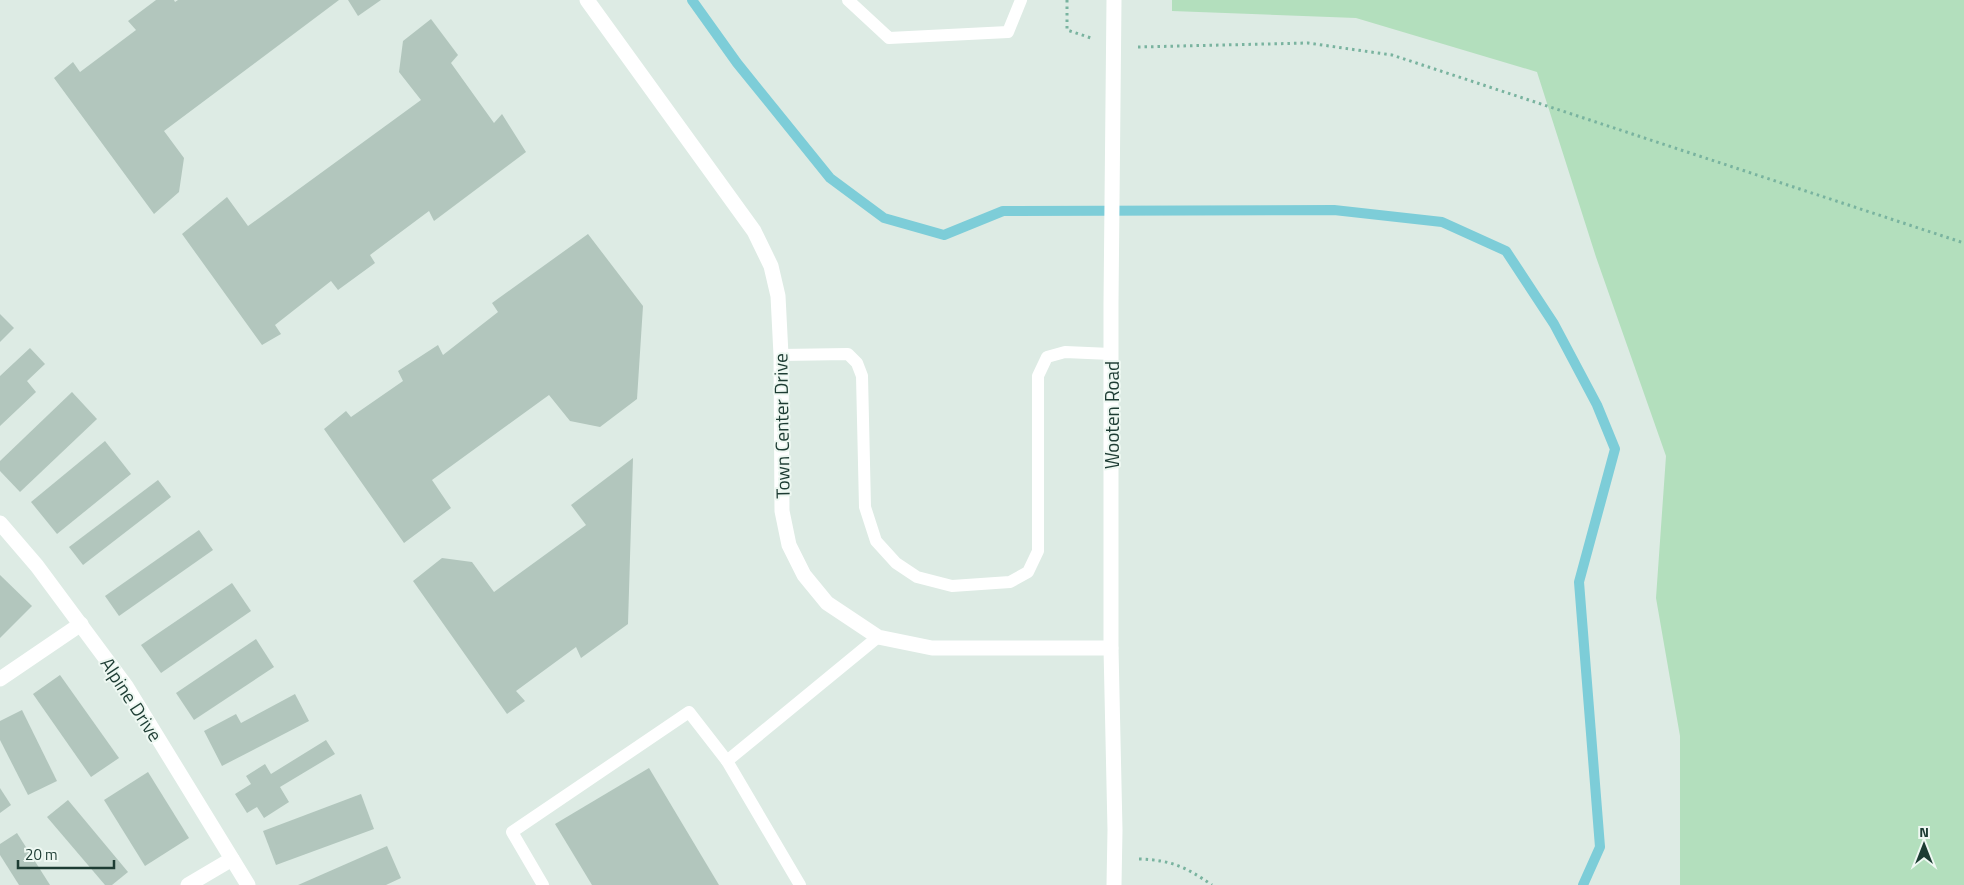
<svg xmlns="http://www.w3.org/2000/svg" width="1964" height="885" viewBox="0 0 1964 885" font-family="'Titillium Web',sans-serif">
<style>
.green{fill:#b3dfbd}
.lines{fill:none;stroke-linecap:round;stroke-linejoin:round}
.stream{stroke:#7dcdd8;stroke-width:10}
.building{fill:#b2c6bd}
.path{stroke:#79b39f;stroke-width:3;stroke-dasharray:2.5 4;stroke-linecap:butt}
.lane{stroke:#fff;stroke-width:12}
.street{stroke:#fff;stroke-width:15}
.labels{text-anchor:middle;dominant-baseline:central;stroke-width:4;stroke-linejoin:round;paint-order:stroke}
.street-label{font-size:19px;fill:#1d3c33;stroke:#eef8f2}
</style>
<rect width="100%" height="100%" fill="#ddebe4"/>
<polygon class="green" points="1172,0 1964,0 1964,885 1680,885 1680,736 1656,598 1666,456 1596,257 1537,72 1356,18 1172,11"/>
<g class="lines">
<polyline class="stream" points="692,0 737,63 830,178 884,218 944,235 1003,211 1334,210 1442,222 1506,251 1554,324 1597,405 1615,449 1579,582 1600,847 1583,885"/>
</g>
<g class="building">
<polygon points="156,0 174,0 175,2 178,0 339,0 164,131 184,158 179,192 154,214 54,78 73,62 80,72 136,30 128,21"/>
<polygon points="348,0 381,0 358,16"/>
<polygon points="431,19 458,55 451,63 494,123 502,114 526,152 434,221 429,211 370,255 375,263 338,290 331,281 275,325 281,334 262,345 182,234 227,197 248,226 421,100 399,72 403,41"/>
<polygon points="588,234 643,306 637,399 600,427 570,421 549,395 432,480 451,508 404,543 324,429 346,411 351,417 403,381 398,371 438,345 443,355 498,312 492,303"/>
<polygon points="0,314 14,328 0,342"/>
<polygon points="30,348 45,364 27,381 36,392 0,426 0,376"/>
<polygon points="72,392 97,419 20,492 0,471 0,461"/>
<polygon points="105,441 131,474 57,534 31,502"/>
<polygon points="633,458 628,624 581,658 576,647 516,691 525,701 507,714 413,581 442,558 472,562 494,592 586,525 571,505"/>
<polygon points="158,480 171,497 83,565 69,547"/>
<polygon points="199,530 213,550 119,616 105,596"/>
<polygon points="0,575 32,606 0,638"/>
<polygon points="232,583 251,611 161,673 141,645"/>
<polygon points="256,639 274,667 194,720 176,693"/>
<polygon points="60,675 119,758 91,777 33,694"/>
<polygon points="295,694 309,721 222,766 204,731 236,714 241,723"/>
<polygon points="22,710 57,781 28,795 0,740 0,721"/>
<polygon points="326,740 335,754 280,787 289,802 264,818 257,807 247,813 235,794 251,784 246,776 265,764 271,774"/>
<polygon points="649,768 719,885 592,885 555,824"/>
<polygon points="148,772 189,838 145,866 104,800"/>
<polygon points="0,788 11,805 0,813"/>
<polygon points="361,794 374,829 276,865 263,831"/>
<polygon points="68,800 128,872 112,885 105,885 47,817"/>
<polygon points="17,833 50,885 19,885 0,855 0,844"/>
<polygon points="387,846 401,878 386,885 298,885"/>
</g>
<g class="lines">
<g class="path">
<polyline points="1067,0 1067,30 1091,38"/>
<polyline points="1138,47 1308,43 1392,55 1964,243"/>
<path d="M1139,859C1171,860 1186,867 1212,885"/>
</g>
<g class="lane">
<polyline points="848,0 889,38 1008,32 1021,0"/>
<polyline points="781,355 848,354 857,363 862,376 865,507 876,541 896,563 917,577 952,586 1010,582 1028,572 1038,551 1038,376 1047,357 1065,352 1111,354"/>
<polyline points="543,885 512,832 689,712 727,761"/>
<polyline points="800,885 727,761 878,637"/>
</g>
<g class="street">
<polyline points="587,0 754,231 771,266 778,296 781,355 782,511 789,545 804,575 827,603 878,637 932,648 1111,648"/>
<polyline points="0,523 37,566 126,686 248,885"/>
<polyline points="0,679 81,624"/>
<polyline points="188,885 232,859"/>
<polyline points="1114,885 1115,830 1111,648 1111,303 1114,0"/>
</g>
</g>
<g class="labels">
<g class="street-label">
<text transform="translate(1111 415) rotate(-90)">Wooten Road</text>
<text transform="translate(781 426) rotate(-91)">Town Center Drive</text>
<text transform="translate(132 699) rotate(57)">Alpine Drive</text>
</g>
</g>
<g transform="translate(1924 845)" stroke="#eef8f2" stroke-width="4" paint-order="stroke">
<path d="M0-4L9 19L0 12L-9 19Z" fill="#1d3c33"/>
<text y="-8" font-size="14" font-weight="bold" text-anchor="middle" fill="#1d3c33">N</text>
</g>
<path d="M18 860v8h96v-8" fill="none" stroke="#1d3c33" stroke-width="2.5"/>
<text x="25" y="860" font-size="15" fill="#1d3c33" stroke="#eef8f2" stroke-width="4" paint-order="stroke">20 m</text>
</svg>
